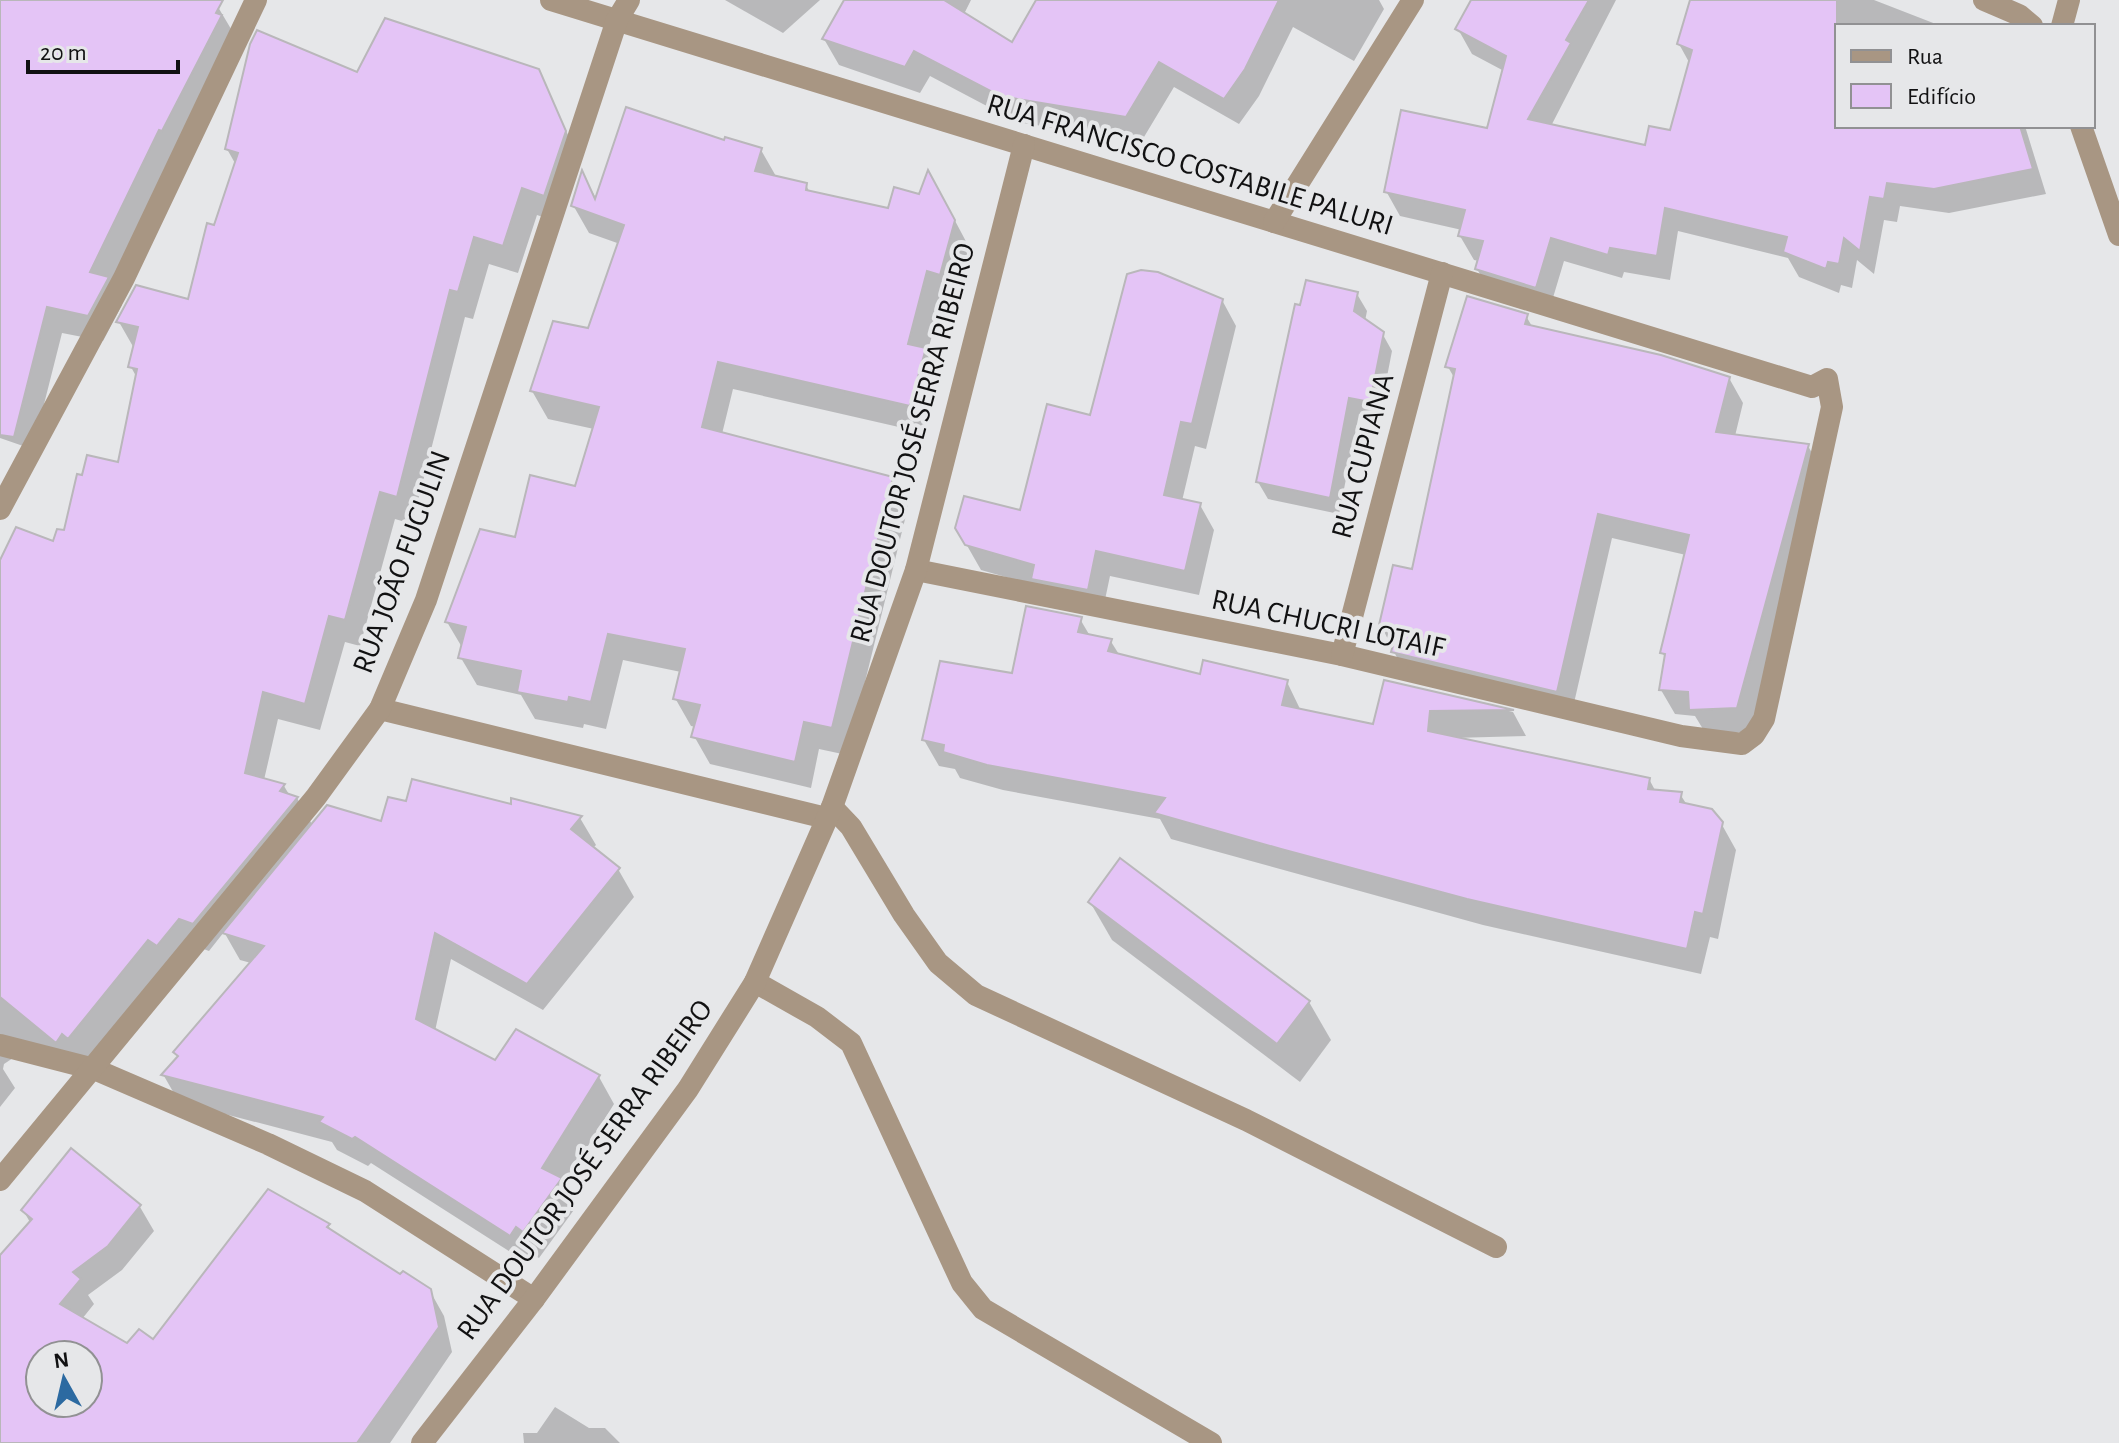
<svg xmlns="http://www.w3.org/2000/svg" width="2119" height="1443" viewBox="0 0 2119 1443" font-family="'Alegreya Sans',sans-serif">
<style>
.shadow{fill:#0003;fill-rule:evenodd}
.building{fill:#e4c4f6;stroke:#b9b7ba;stroke-width:2;fill-rule:evenodd}
.lines{fill:none;stroke-linecap:round;stroke-linejoin:round}
.service{stroke:#a89683;stroke-width:22}
.minor{stroke:#a89683;stroke-width:22}
.labels{text-anchor:middle;dominant-baseline:central;stroke-width:8;stroke-linejoin:round;paint-order:stroke}
.street-label{font-size:30px;fill:#111112;stroke:#e6e7e9}
</style>
<rect width="100%" height="100%" fill="#e6e7e9"/>
<g class="shadow">
<polygon points="0,0 209,0 218,7 234,34 111,286 122,305 103,341 62,333 40,420 26,447 0,438"/>
<polygon points="725,0 820,0 783,33"/>
<polygon points="846,0 971,0 964,14 1013,45 1038,0 1379,0 1384,9 1354,61 1293,27 1259,96 1239,124 1174,87 1141,142 1017,122 930,76 920,93 839,65 824,39"/>
<polygon points="1472,0 1616,0 1551,126 1646,147 1672,133 1690,64 1679,44 1692,0 1874,0 1941,26 1837,26 1837,126 2025,126 2046,194 1949,213 1900,206 1897,222 1884,220 1874,274 1857,260 1852,288 1841,285 1839,293 1799,277 1788,258 1678,231 1670,280 1624,272 1622,278 1564,261 1549,311 1491,293 1477,269 1479,261 1474,260 1460,236 1462,230 1400,216 1386,191 1488,131 1504,71 1472,54 1458,29"/>
<polygon points="537,70 580,160 560,223 537,215 518,273 489,264 473,319 465,317 412,524 395,519 360,646 345,642 320,730 278,719 264,780 284,786 290,796 297,798 313,826 382,823 407,804 512,807 513,801 580,818 596,845 592,849 618,869 634,897 543,1010 451,959 435,1031 496,1063 599,1077 614,1104 563,1186 576,1207 539,1258 532,1254 526,1262 371,1163 368,1166 337,1150 332,1142 179,1102 164,1076 179,1058 176,1052 251,963 240,960 224,932 209,951 195,946 85,1065 13,1058 4,1064 3,1069 15,1088 0,1107 0,565 54,544 120,464 137,378 131,367 135,350 119,322 190,302 236,165 227,149 358,74"/>
<polygon points="726,143 761,150 777,178 806,185 810,193 889,210 944,200 970,249 955,301 942,298 927,354 941,378 925,433 733,389 722,434 892,479 908,507 847,755 819,749 811,788 710,764 694,736 696,727 691,726 675,698 681,672 623,660 606,729 584,724 583,728 535,719 521,695 477,685 461,658 463,649 447,622 516,539 577,488 594,429 548,419 532,391 589,330 620,244 589,233 573,205 583,175 597,200"/>
<polygon points="1357,294 1367,311 1365,321 1382,333 1392,351 1379,418 1359,414 1339,514 1268,499 1258,482"/>
<polygon points="1222,300 1236,326 1206,449 1195,446 1182,501 1200,505 1214,530 1199,595 1110,576 1102,614 1038,586 981,570 957,528 1021,513 1092,417"/>
<polygon points="1526,316 1533,328 1729,378 1743,403 1735,436 1808,446 1822,470 1750,732 1706,734 1695,716 1675,714 1661,690 1666,659 1662,652 1686,555 1612,538 1571,716 1408,677 1394,652 1381,625 1413,572 1455,379 1448,367"/>
<polygon points="1080,619 1090,636 1110,640 1120,656 1201,676 1287,682 1301,711 1375,727 1386,682 1513,712 1526,736 1453,738 1649,779 1656,792 1680,794 1687,805 1721,823 1736,850 1718,939 1710,937 1701,974 1483,925 1171,839 1160,819 1003,790 960,778 955,769 939,766 924,740 1014,675"/>
<polygon points="1090,902 1309,1002 1331,1040 1300,1082 1112,940"/>
<path d="M72,1151L140,1207L154,1231L122,1270L88,1295L94,1304L82,1319L128,1346L154,1342L328,1225L332,1232L401,1277L430,1291L444,1316L452,1352L390,1443H0V1273L31,1224L23,1210ZM40,1355H88V1403H40Z"/>
<polygon points="555,1407 589,1428 605,1428 620,1443 524,1443 523,1433 537,1433"/>
</g>
<g class="building">
<polygon points="0,0 223,0 216,13 222,15 162,131 159,130 90,272 109,277 88,316 47,307 14,437 0,435"/>
<polygon points="844,0 944,0 1012,42 1036,0 1279,0 1245,69 1224,99 1159,62 1126,117 1000,96 914,51 905,67 822,39"/>
<polygon points="1471,0 1589,0 1566,40 1571,43 1528,119 1645,145 1649,126 1670,130 1692,50 1677,44 1690,0 1837,0 1837,126 2020,126 2033,169 1934,189 1887,183 1884,199 1870,197 1860,251 1844,238 1839,264 1828,262 1826,269 1783,252 1787,237 1665,208 1657,256 1610,248 1608,255 1551,238 1536,288 1475,269 1483,241 1458,236 1465,210 1384,192 1401,110 1487,128 1506,56 1455,29"/>
<polygon points="385,18 539,69 566,131 544,196 522,188 503,246 474,237 458,292 450,290 397,497 380,492 345,620 329,616 305,704 263,692 245,773 285,784 280,791 298,797 193,924 179,919 157,946 148,940 68,1039 62,1034 56,1043 0,997 0,560 16,527 53,541 57,529 64,530 77,474 82,475 87,455 118,462 137,369 128,367 138,327 116,322 136,285 188,299 207,223 214,225 238,153 225,149 250,44 257,30 357,72"/>
<polygon points="626,107 724,140 725,137 762,148 755,171 807,183 806,190 888,208 894,187 919,194 928,170 955,220 940,275 927,271 908,344 926,348 910,406 718,362 702,427 893,477 832,728 804,722 795,762 691,737 700,705 673,699 685,649 608,634 591,702 569,697 568,702 517,692 521,671 458,658 466,627 445,622 480,529 515,537 530,475 575,486 599,407 530,391 553,321 588,328 624,225 571,206 582,170 595,199"/>
<polygon points="1141,270 1158,272 1223,299 1192,424 1181,422 1164,495 1201,503 1185,571 1096,551 1088,590 1031,579 1034,565 965,545 955,528 964,496 1020,510 1047,404 1090,415 1127,274"/>
<polygon points="1306,280 1358,292 1354,311 1384,332 1370,402 1349,398 1330,498 1256,482 1295,304 1300,305"/>
<polygon points="1467,296 1528,314 1525,324 1661,355 1730,377 1716,432 1809,444 1737,708 1689,710 1688,692 1659,690 1665,654 1660,653 1689,535 1598,514 1557,692 1391,652 1398,628 1379,625 1393,565 1412,569 1455,369 1445,367"/>
<polygon points="1026,606 1082,617 1078,632 1112,639 1108,651 1200,674 1203,660 1288,680 1282,705 1373,724 1384,680 1514,710 1430,711 1428,731 1650,778 1648,789 1682,792 1680,802 1712,809 1723,822 1703,914 1695,912 1687,949 1467,899 1281,849 1154,813 1165,798 987,765 943,752 944,745 922,740 940,661 1012,673"/>
<polygon points="412,779 511,804 511,798 582,816 571,829 620,868 527,984 435,933 416,1019 495,1060 516,1029 600,1075 542,1168 562,1178 523,1232 516,1227 510,1236 355,1137 352,1139 319,1122 323,1117 161,1075 178,1056 173,1052 264,946 222,933 327,805 381,821 388,797 406,801"/>
<polygon points="1120,858 1310,1001 1277,1044 1088,902"/>
<path d="M71,1148L141,1205L108,1246L73,1272L81,1279L60,1304L127,1343L139,1329L153,1339L268,1189L330,1224L327,1227L400,1274L403,1271L431,1289L439,1327L357,1443H0V1255L32,1219L21,1210ZM40,1355H88V1403H40Z"/>
</g>
<g class="lines">
<g class="service">
<polyline points="832,807 851,827 904,915 938,963 976,995 1246,1120 1496,1247"/>
<polyline points="755,982 817,1017 851,1043 962,1283 983,1309 1211,1443"/>
</g>
<g class="minor">
<polyline points="551,0 1812,387 1827,379 1832,407 1764,719 1754,735 1742,744 1681,736 1342,655 916,570"/>
<polyline points="1984,0 2019,15 2032,26"/>
<polyline points="2062,26 2069,0"/>
<polyline points="2081,126 2119,235"/>
<polyline points="1274,222 1413,0"/>
<polyline points="0,509 124,278 256,0"/>
<polyline points="1342,655 1442,273"/>
<polyline points="380,709 826,818"/>
<polyline points="0,1045 94,1069 268,1144 365,1191 534,1299"/>
<polyline points="0,1180 316,797 380,709 426,600 617,20 629,0"/>
<polyline points="422,1443 534,1299 688,1089 755,982 832,807 916,570 1024,145"/>
</g>
</g>
<g class="labels">
<g class="street-label">
<text transform="translate(1190 165) rotate(17)">RUA FRANCISCO COSTABILE PALURI</text>
<text transform="translate(913 443) rotate(-75)">RUA DOUTOR JOSÉ SERRA RIBEIRO</text>
<text transform="translate(1363 456) rotate(-75)">RUA CUPIANA</text>
<text transform="translate(402 562) rotate(-70)">RUA JOÃO FUGULIN</text>
<text transform="translate(1328 624) rotate(12)">RUA CHUCRI LOTAIF</text>
<text transform="translate(585 1170) rotate(-54)">RUA DOUTOR JOSÉ SERRA RIBEIRO</text>
</g>
</g>
<rect x="1835" y="24" width="260" height="104" fill="#e6e7e9" stroke="#919193" stroke-width="2"/>
<rect x="1851" y="50" width="40" height="12" fill="#a89683" stroke="#919193" stroke-width="2"/>
<text x="1907" y="64" font-size="24" fill="#111112">Rua</text>
<rect x="1851" y="84" width="40" height="24" fill="#e4c4f6" stroke="#919193" stroke-width="2"/>
<text x="1907" y="104" font-size="24" fill="#111112">Edifício</text>
<g transform="translate(64 1379) rotate(352)"><circle r="38" fill="#e6e7e9" stroke="#919193" stroke-width="2"/>
<path d="M0-6L14 30L0 20L-14 30Z" fill="#2c6aa1"/>
<text y="-12" font-size="22" font-weight="bold" text-anchor="middle" fill="#111112">N</text>
</g>
<path d="M28 60v12h150v-12" fill="none" stroke="#111112" stroke-width="4"/>
<text x="40" y="60" font-size="24" fill="#111112" stroke="#e6e7e9" stroke-width="6" paint-order="stroke">20 m</text>
</svg>
